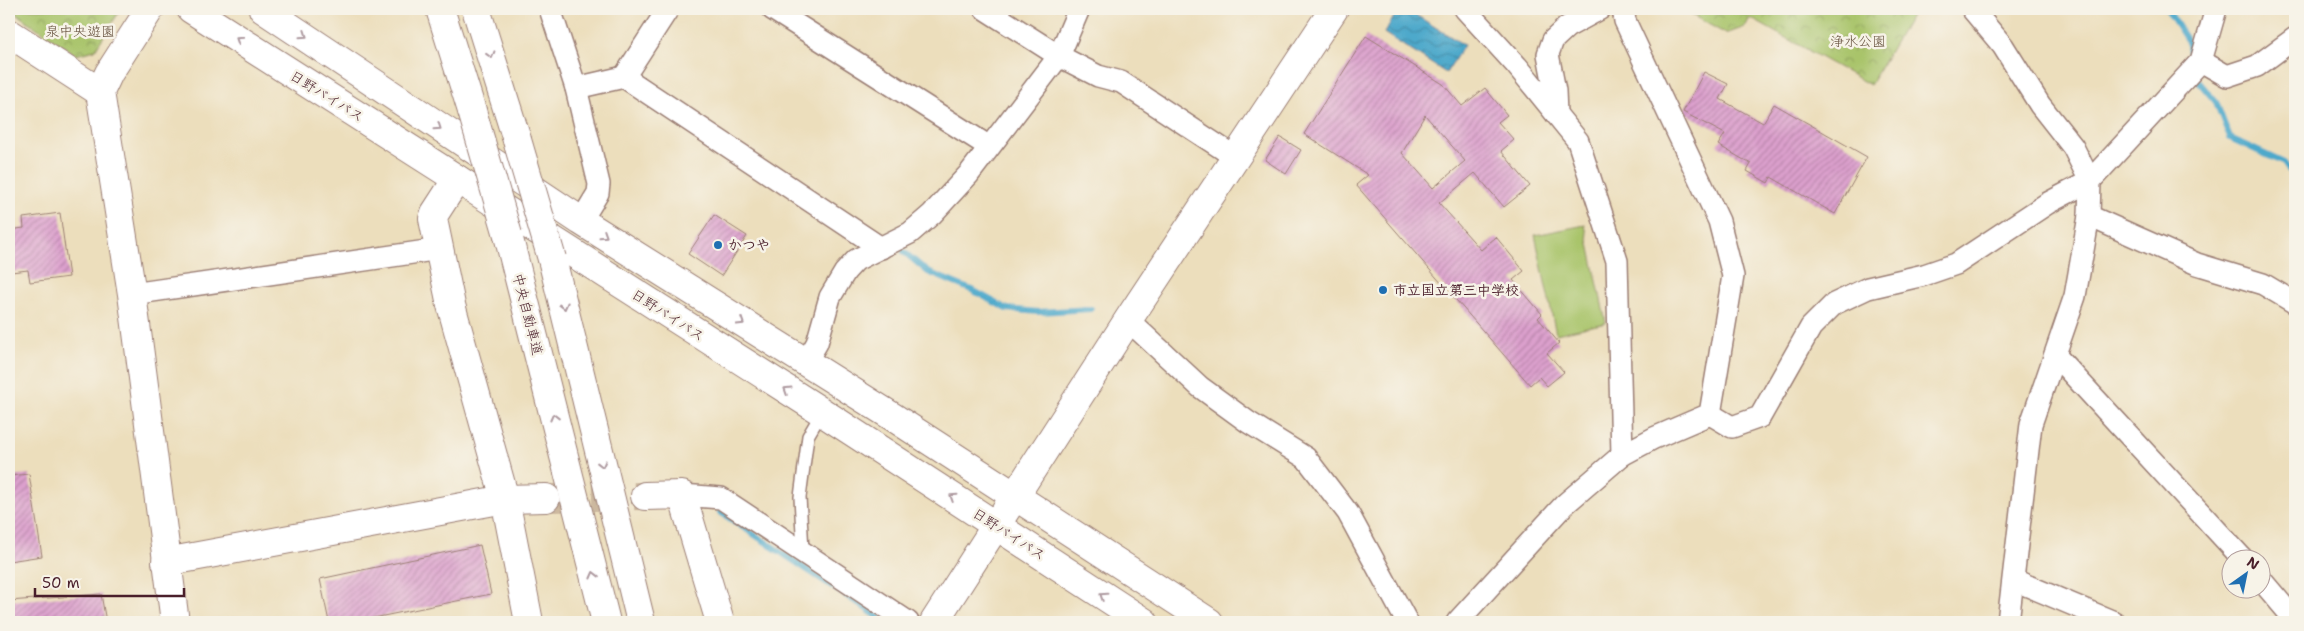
<svg xmlns="http://www.w3.org/2000/svg" width="2304" height="631" viewBox="0 0 2304 631" font-family="'Shantell Sans','Klee One',sans-serif">
<style>
.green{fill:#a9c46b;stroke:#7a724b}
.park{fill:url(#park-crowns);stroke:#7a724b}
.water{fill:url(#water-waves);stroke:#4c647b}
.lines{fill:none;stroke-linecap:round;stroke-linejoin:round}
.stream{stroke:#4da9cb;stroke-width:6}
.building{fill:url(#building-hatch);fill-rule:evenodd}
.secondary-tunnel{stroke:#ccb89f;stroke-width:28;stroke-dasharray:28 14;stroke-linecap:butt}
.lane-casing{stroke:#9b7e74;stroke-width:14}
.street-casing{stroke:#9b7e74;stroke-width:24}
.secondary-casing{stroke:#9b7e74;stroke-width:30}
.highway-casing{stroke:#9b7e74;stroke-width:30}
.lane{stroke:#fff;stroke-width:11}
.street{stroke:#fff;stroke-width:21}
.secondary{stroke:#fff;stroke-width:28}
.highway{stroke:#fff;stroke-width:28}
.highway-bridge-casing{stroke:#9b7e74;stroke-width:30;stroke-linecap:butt}
.highway-bridge{stroke:#fff;stroke-width:28}
.oneway{stroke:#ae9aa0}
.poi-dot{fill:#1f6fb2;stroke:#f7f3e8;stroke-width:2}
.labels{text-anchor:middle;dominant-baseline:central;stroke-width:5;stroke-linejoin:round;paint-order:stroke}
.park-label{font-size:14px;fill:#66513e;stroke:#f7f3e8}
.street-label{font-size:14px;fill:#4a1f2b;stroke:#f7f3e8}
.poi-label{font-size:14px;font-weight:bold;fill:#4a1f2b;stroke:#f7f3e8;text-anchor:start}
</style>
<defs>
<pattern id="park-crowns" width="20" height="18" patternUnits="userSpaceOnUse" patternTransform="scale(1.25)"><rect width="20" height="18" fill="#a9c46b"/><path d="M2 6a3 3 0 1 1 6 0M12 15a3 3 0 1 1 6 0" fill="none" stroke="#8c9f58"/></pattern>
<pattern id="water-waves" width="16" height="10" patternUnits="userSpaceOnUse" patternTransform="scale(1.25)"><rect width="16" height="10" fill="#4da9cb"/><path d="M0 5q4-4 8 0t8 0" fill="none" stroke="#4289a5"/></pattern>
<pattern id="building-hatch" width="6" height="6" patternUnits="userSpaceOnUse" patternTransform="scale(1.25)"><rect width="6" height="6" fill="#dca0cd"/><path d="M-1 1l2-2M0 6l6-6M5 7l2-2" fill="none" stroke="#b482a7"/></pattern>
</defs>
<rect width="100%" height="100%" fill="#f7f3e8"/>
<filter id="ink" filterUnits="userSpaceOnUse"><feTurbulence type="fractalNoise" baseFrequency=".02" numOctaves="2"/><feDisplacementMap in="SourceGraphic" scale="10" xChannelSelector="R" yChannelSelector="G"/><feConvolveMatrix kernelMatrix="1 2 1 2 8 2 1 2 1" color-interpolation-filters="sRGB"/></filter>
<filter id="wash" filterUnits="userSpaceOnUse"><feTurbulence type="fractalNoise" baseFrequency=".0096" numOctaves="4" result="noise"/><feDisplacementMap in="SourceGraphic" scale="20" xChannelSelector="R" yChannelSelector="G"/><feGaussianBlur stdDeviation="1.12" result="paint"/><feColorMatrix in="noise" values="0 0 0 0 0 0 0 0 0 0 0 0 0 0 0 0 0 1.4 0 .05"/><feComposite in="paint" operator="in"/></filter>
<g filter="url(#wash)">
<rect width="100%" height="100%" fill="#ecdebc"/>
<polygon class="green" points="1585,225 1606,323 1556,334 1535,235"/>
<g class="park">
<polygon points="9,9 121,9 95,50 76,55"/>
<polygon points="1681,9 1915,9 1870,85 1750,18 1745,27 1726,34"/>
</g>
<polygon class="water" points="1399,9 1406,9 1464,45 1446,73 1384,33"/>
<g class="lines">
<g class="stream">
<polyline points="2167,9 2189,43 2191,64"/>
<polyline points="2193,75 2216,102 2230,138 2284,163 2295,179"/>
<polyline points="904,252 928,272 974,291 1007,309 1038,312 1091,309"/>
<polyline points="720,512 886,622"/>
</g>
</g>
<g id="blocks">
<g class="building">
<path d="M1366,36L1443,84L1462,106L1485,88L1507,115L1498,122L1514,140L1501,151L1530,186L1504,207L1475,173L1439,203L1481,250L1496,237L1524,271L1513,280L1542,314L1538,318L1559,343L1547,353L1564,372L1547,386L1539,377L1530,385L1356,185L1368,175L1304,134ZM1425,115L1465,161L1433,188L1402,153Z"/>
<polygon points="1704,72 1728,84 1720,99 1763,123 1774,104 1867,157 1835,214 1771,177 1768,183 1747,171 1751,164 1718,145 1725,134 1683,112"/>
<polygon points="1280,137 1301,150 1286,174 1265,160"/>
<polygon points="60,213 69,277 30,282 28,270 11,272 9,230 24,228 23,218"/>
<polygon points="714,215 747,236 721,276 688,254"/>
<polygon points="29,474 42,556 9,561 9,476"/>
<polygon points="480,545 491,594 354,622 329,622 320,579"/>
<polygon points="101,594 106,622 9,622 9,601"/>
</g>
</g>
</g>
<g filter="url(#ink)">
<use href="#blocks" fill-opacity="0" stroke="#9b7e74" stroke-width="1"/>
<g class="lines">
<polyline class="secondary-tunnel" points="550,498 645,496"/>
<defs>
<polyline id="lane" points="803,551 800,497 808,436 822,412"/>
<g id="street">
<polyline points="550,9 576,88 599,184 598,193 581,221"/>
<polyline points="772,9 988,146"/>
<polyline points="985,9 1059,56 1098,76 1121,82 1235,157"/>
<polyline points="2201,61 2227,76 2257,66 2295,38"/>
<polyline points="624,77 668,9"/>
<polyline points="576,88 624,77 881,248"/>
<polyline points="1556,114 1555,91 1548,54 1553,40 1567,27 1600,9"/>
<polyline points="2089,216 2197,264 2263,284 2295,303"/>
<polyline points="132,294 440,249"/>
<polyline points="1128,320 1200,387 1248,422 1306,458 1348,513 1407,622"/>
<polyline points="2055,355 2242,558"/>
<polyline points="806,362 817,343 830,297 845,272 856,260 910,233 932,214 969,174 1059,56 1079,9"/>
<polyline points="1710,414 1732,427 1760,417 1811,327 1834,304 1868,288 1924,275 1956,264 2048,203 2090,181 2073,147 2040,105 2003,46 1972,9"/>
<polyline points="1622,455 1654,438 1710,414 1733,276 1719,221 1625,21 1623,9"/>
<polyline points="682,495 721,498 908,622"/>
<polyline points="2014,580 2114,622"/>
<polyline points="2262,581 2295,620"/>
<polyline points="1457,622 1564,505 1622,455 1617,261 1578,141 1517,66 1465,9"/>
<polyline points="2008,622 2031,424 2075,296 2089,216 2090,181 2201,61 2216,9"/>
</g>
<g id="secondary">
<polyline points="150,9 109,73 100,92 132,294 175,622"/>
<polyline points="9,33 100,92"/>
<polyline points="457,179 435,213 433,219 451,305 505,499 529,622"/>
<polyline points="645,496 682,495 720,622"/>
<polyline points="166,562 505,499 546,498"/>
<polyline points="934,622 1128,320 1334,9"/>
</g>
<g id="highway">
<polyline points="191,9 822,412 1144,622"/>
<polyline points="263,9 581,221 893,417 1209,622"/>
<polyline points="440,9 472,111"/>
<polyline points="476,9 517,140"/>
<polyline points="508,235 606,622"/>
<polyline points="552,259 641,622"/>
</g>
</defs>
<use href="#lane" class="lane-casing"/>
<use href="#street" class="street-casing"/>
<use href="#secondary" class="secondary-casing"/>
<use href="#highway" class="highway-casing"/>
<use href="#lane" class="lane"/>
<use href="#street" class="street"/>
<use href="#secondary" class="secondary"/>
<use href="#highway" class="highway"/>
<defs>
<g id="highway-bridge">
<polyline points="472,111 508,235"/>
<polyline points="517,140 552,259"/>
</g>
</defs>
<use href="#highway-bridge" class="highway-bridge-casing"/>
<use href="#highway-bridge" class="highway-bridge"/>
</g>
<defs><path id="oneway-chevron" d="M-2-3.5L2.5 0L-2 3.5" fill="none" stroke-width="1.6" stroke-linecap="round" stroke-linejoin="round" transform="scale(1.25)"/></defs>
<g class="oneway">
<use href="#oneway-chevron" transform="translate(304 35) rotate(34)"/>
<use href="#oneway-chevron" transform="translate(239 40) rotate(-147)"/>
<use href="#oneway-chevron" transform="translate(491 55) rotate(73)"/>
<use href="#oneway-chevron" transform="translate(438 127) rotate(34)"/>
<use href="#oneway-chevron" transform="translate(604 235) rotate(33)"/>
<use href="#oneway-chevron" transform="translate(564 306) rotate(76)"/>
<use href="#oneway-chevron" transform="translate(741 322) rotate(32)"/>
<use href="#oneway-chevron" transform="translate(787 390) rotate(-148)"/>
<use href="#oneway-chevron" transform="translate(554 417) rotate(-104)"/>
<use href="#oneway-chevron" transform="translate(602 464) rotate(76)"/>
<use href="#oneway-chevron" transform="translate(953 497) rotate(-147)"/>
<use href="#oneway-chevron" transform="translate(594 575) rotate(-104)"/>
<use href="#oneway-chevron" transform="translate(1103 596) rotate(-147)"/>
</g>
</g>
<g class="poi-dot">
<circle cx="718" cy="245" r="5"/>
<circle cx="1383" cy="290" r="5"/>
</g>
<g class="labels">
<g class="park-label">
<text x="80" y="31">泉中央遊園</text>
<text x="1858" y="41">浄水公園</text>
</g>
<g class="street-label">
<text transform="translate(327 96) rotate(32)">日野バイパス</text>
<text transform="translate(528 314) rotate(76)">中央自動車道</text>
<text transform="translate(668 315) rotate(33)">日野バイパス</text>
<text transform="translate(1009 534) rotate(33)">日野バイパス</text>
</g>
<g class="poi-label">
<text x="728" y="245">かつや</text>
<text x="1393" y="290">市立国立第三中学校</text>
</g>
</g>
<rect width="2304" height="631" fill="none" stroke="#f7f3e8" stroke-width="30"/>
<g transform="translate(2246 574) rotate(33)"><circle r="24" fill="#f7f3e8" stroke="#b29e9c"/>
<path d="M0-4L9 19L0 12L-9 19Z" fill="#1f6fb2"/>
<text y="-8" font-size="14" font-weight="bold" text-anchor="middle" fill="#4a1f2b">N</text>
</g>
<path d="M35 588v8h149v-8" fill="none" stroke="#4a1f2b" stroke-width="2.5"/>
<text x="42" y="588" font-size="15" fill="#4a1f2b" stroke="#f7f3e8" stroke-width="4" paint-order="stroke">50 m</text>
</svg>
